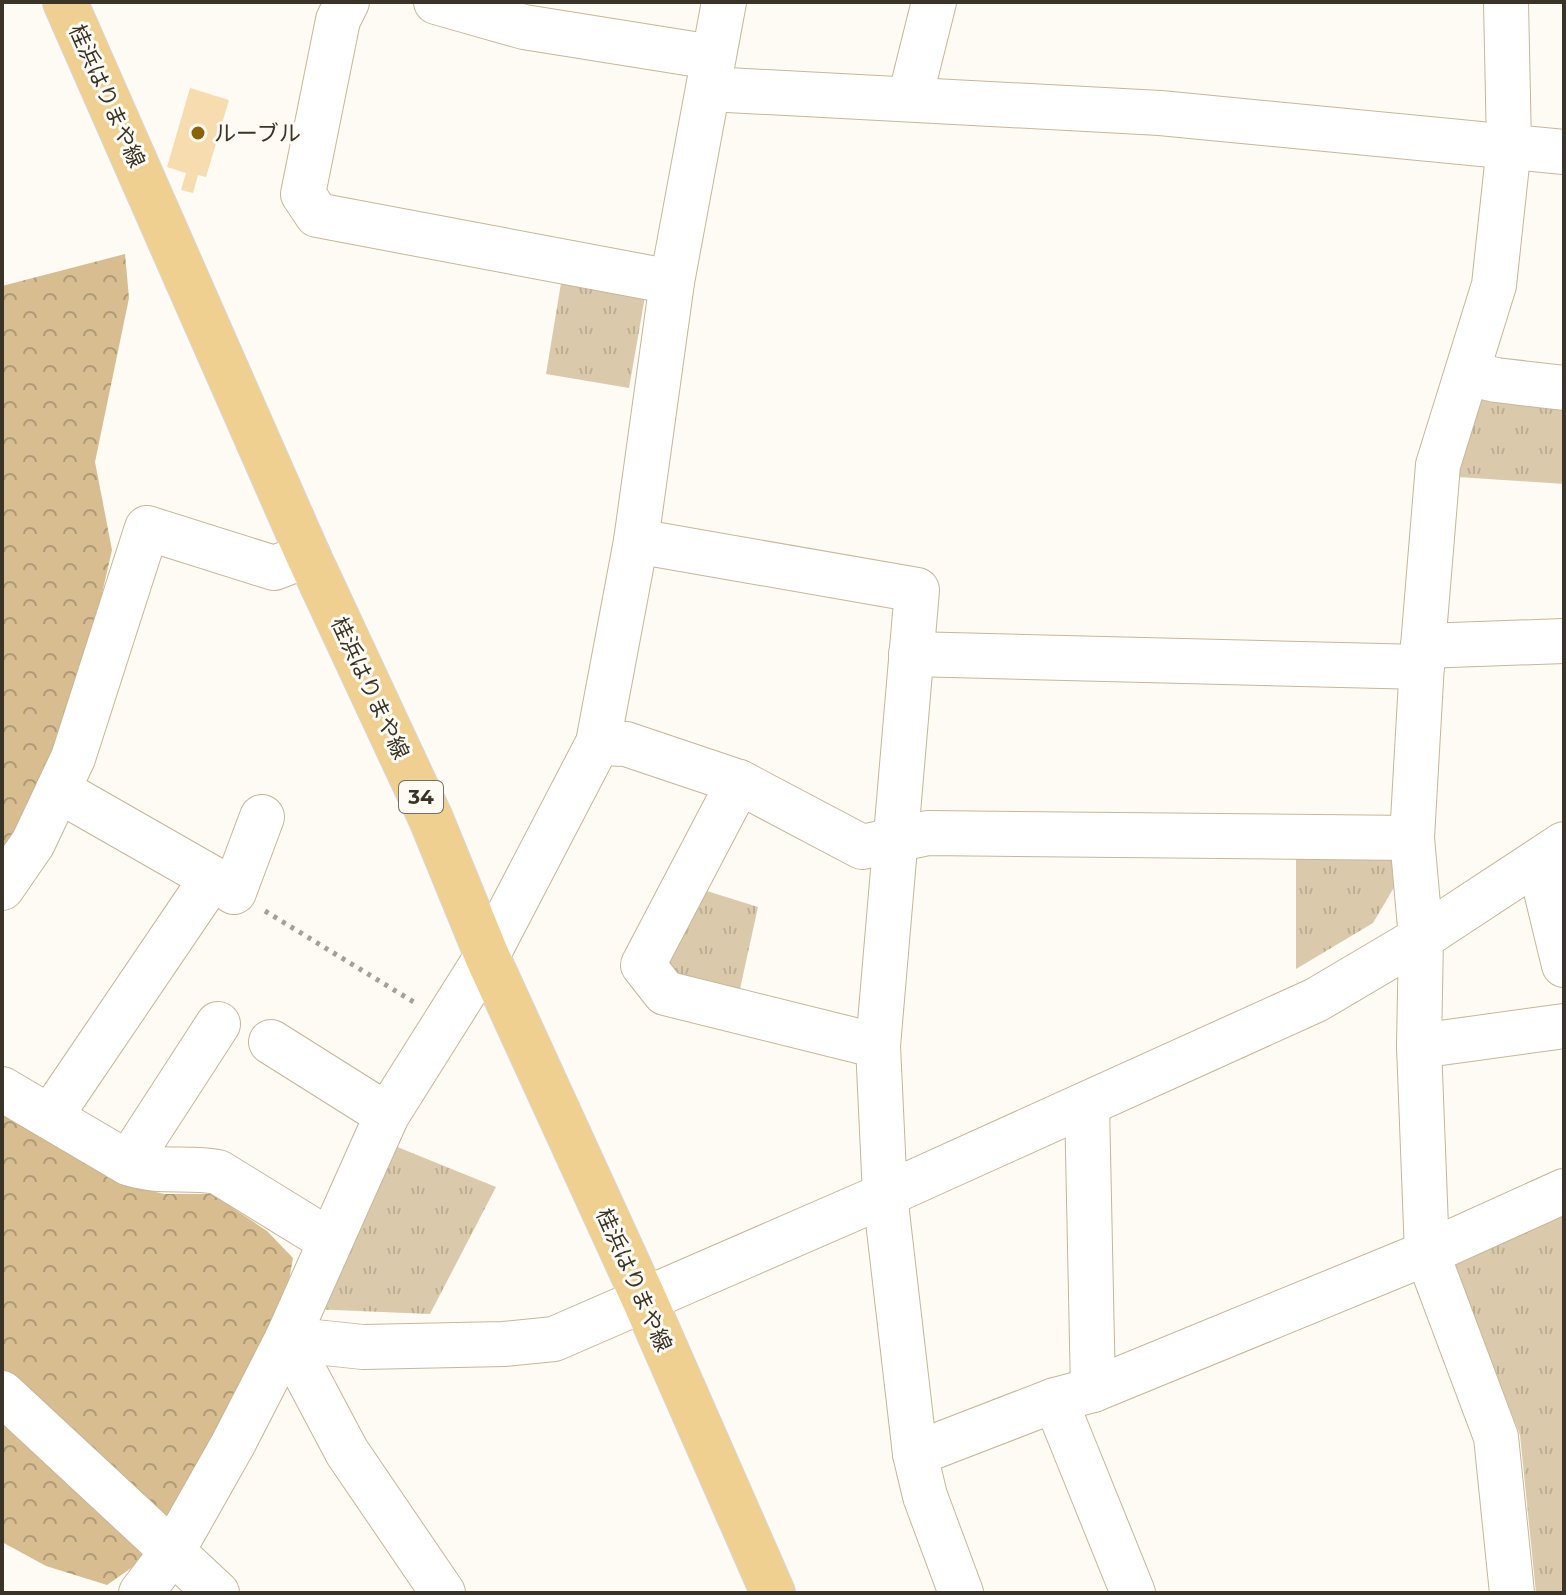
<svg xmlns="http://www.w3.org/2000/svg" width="1566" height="1595" viewBox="0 0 1566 1595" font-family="Montserrat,'Noto Sans JP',sans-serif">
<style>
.forest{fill:url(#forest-crowns)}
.park{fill:url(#park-tufts)}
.building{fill:#f6dcae}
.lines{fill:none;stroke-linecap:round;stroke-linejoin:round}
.minor-casing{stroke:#c7b698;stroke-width:46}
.major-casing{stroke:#d8d6d4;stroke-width:46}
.path{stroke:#a5a197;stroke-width:5;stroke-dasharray:4 6;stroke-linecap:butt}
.minor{stroke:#fff;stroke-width:44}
.major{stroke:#f0d091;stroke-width:44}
.poi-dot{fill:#8b6304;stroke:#fefbf4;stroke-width:3}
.labels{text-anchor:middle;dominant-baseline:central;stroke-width:6;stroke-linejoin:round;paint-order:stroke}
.shield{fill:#fefbf4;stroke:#756f64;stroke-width:2}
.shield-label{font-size:20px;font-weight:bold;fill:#3a3327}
.street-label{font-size:22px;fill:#3a3327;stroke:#fefbf4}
.poi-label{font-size:22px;fill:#3a3327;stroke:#fefbf4;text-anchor:start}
</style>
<defs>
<pattern id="forest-crowns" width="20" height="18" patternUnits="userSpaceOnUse" patternTransform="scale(2)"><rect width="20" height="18" fill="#d7bd90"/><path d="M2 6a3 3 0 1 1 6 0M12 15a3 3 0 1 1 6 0" fill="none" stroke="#af9a76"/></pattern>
<pattern id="park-tufts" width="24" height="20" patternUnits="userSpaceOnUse" patternTransform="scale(2)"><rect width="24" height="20" fill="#dbc9ab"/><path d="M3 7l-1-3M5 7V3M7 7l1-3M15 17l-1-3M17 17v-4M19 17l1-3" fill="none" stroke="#bdad93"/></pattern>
</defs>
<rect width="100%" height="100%" fill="#fefbf4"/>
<g class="forest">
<polygon points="125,254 129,298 95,462 112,550 96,620 53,774 2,876 2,286"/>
<polygon points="2,1107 120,1183 164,1194 212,1194 267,1231 293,1258 286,1297 157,1541 137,1564 107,1585 46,1566 2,1542"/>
</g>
<g class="park">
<polygon points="563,271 647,285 629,388 546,374"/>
<polygon points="1474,390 1564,400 1564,484 1458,477"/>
<polygon points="1296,853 1394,857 1396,884 1373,923 1296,969"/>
<polygon points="707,891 758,907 738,998 673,984 664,963"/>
<polygon points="390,1144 496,1187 430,1314 310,1309"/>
<polygon points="1564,1208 1564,1593 1536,1593 1520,1435 1451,1258"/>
</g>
<polygon class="building" points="190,88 229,100 206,177 198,175 193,193 181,190 186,173 167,167"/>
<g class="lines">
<defs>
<g id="minor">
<polyline points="347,2 338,20 303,194 317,215 672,282"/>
<polyline points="436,2 524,27 712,57"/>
<polyline points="1506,2 1509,146 1494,285 1438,465 1423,646 1412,838 1421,938 1419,1046 1427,1253 1496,1437 1512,1593"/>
<polyline points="709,89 1160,113 1564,152"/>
<polyline points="910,98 934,2"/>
<polyline points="1467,373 1496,380 1564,388"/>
<polyline points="636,541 917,590 878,1046 885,1195 915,1454"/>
<polyline points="1423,646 1564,641"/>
<polyline points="911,654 1422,667"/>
<polyline points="598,743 626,744 739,782 862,847 928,833 1412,838"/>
<polyline points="739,782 643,965 665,993 878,1046"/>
<polyline points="1539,862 1564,965"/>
<polyline points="212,878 234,892 262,817"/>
<polyline points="2,888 33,843 73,758 147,528 274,568 308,555"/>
<polyline points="271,1042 387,1115"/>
<polyline points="1419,1046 1564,1026"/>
<path d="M2,1089L128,1163C157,1174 188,1166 218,1172L330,1241"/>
<polyline points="1087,1104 1093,1390"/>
<polyline points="50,1117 212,878 58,790"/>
<polyline points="128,1163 218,1024"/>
<polyline points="287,1339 363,1347 504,1344 554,1339 885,1195 1316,1000 1421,938 1564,844"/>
<polyline points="287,1339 347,1452 443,1593"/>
<polyline points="2,1393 217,1593"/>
<polyline points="1055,1400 1133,1593"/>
<polyline points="141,1593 172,1552 233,1444 287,1339 387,1115 487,956 598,743 636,541 672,282 724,2"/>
<polyline points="961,1593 925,1496 915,1454 1055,1400 1093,1390 1427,1253 1564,1191"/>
</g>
<polyline id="major" points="65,2 308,555 431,819 487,956 644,1299 773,1593"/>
</defs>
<use href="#minor" class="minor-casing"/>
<use href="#major" class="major-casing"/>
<polyline class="path" points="265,911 417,1004"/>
<use href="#minor" class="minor"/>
<use href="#major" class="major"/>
</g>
<circle class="poi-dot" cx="198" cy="133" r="8"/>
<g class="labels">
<rect class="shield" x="399" y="781" width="44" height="32" rx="6"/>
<g class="shield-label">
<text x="421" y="797">34</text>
</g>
<g class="street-label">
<text transform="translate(107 96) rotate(66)">桂浜はりまや線</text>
<text transform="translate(370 688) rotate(65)">桂浜はりまや線</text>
<text transform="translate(634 1280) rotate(66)">桂浜はりまや線</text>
</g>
<g class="poi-label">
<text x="214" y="133">ルーブル</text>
</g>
</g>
<rect width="1566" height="1595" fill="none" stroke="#3a3327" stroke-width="8"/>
</svg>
